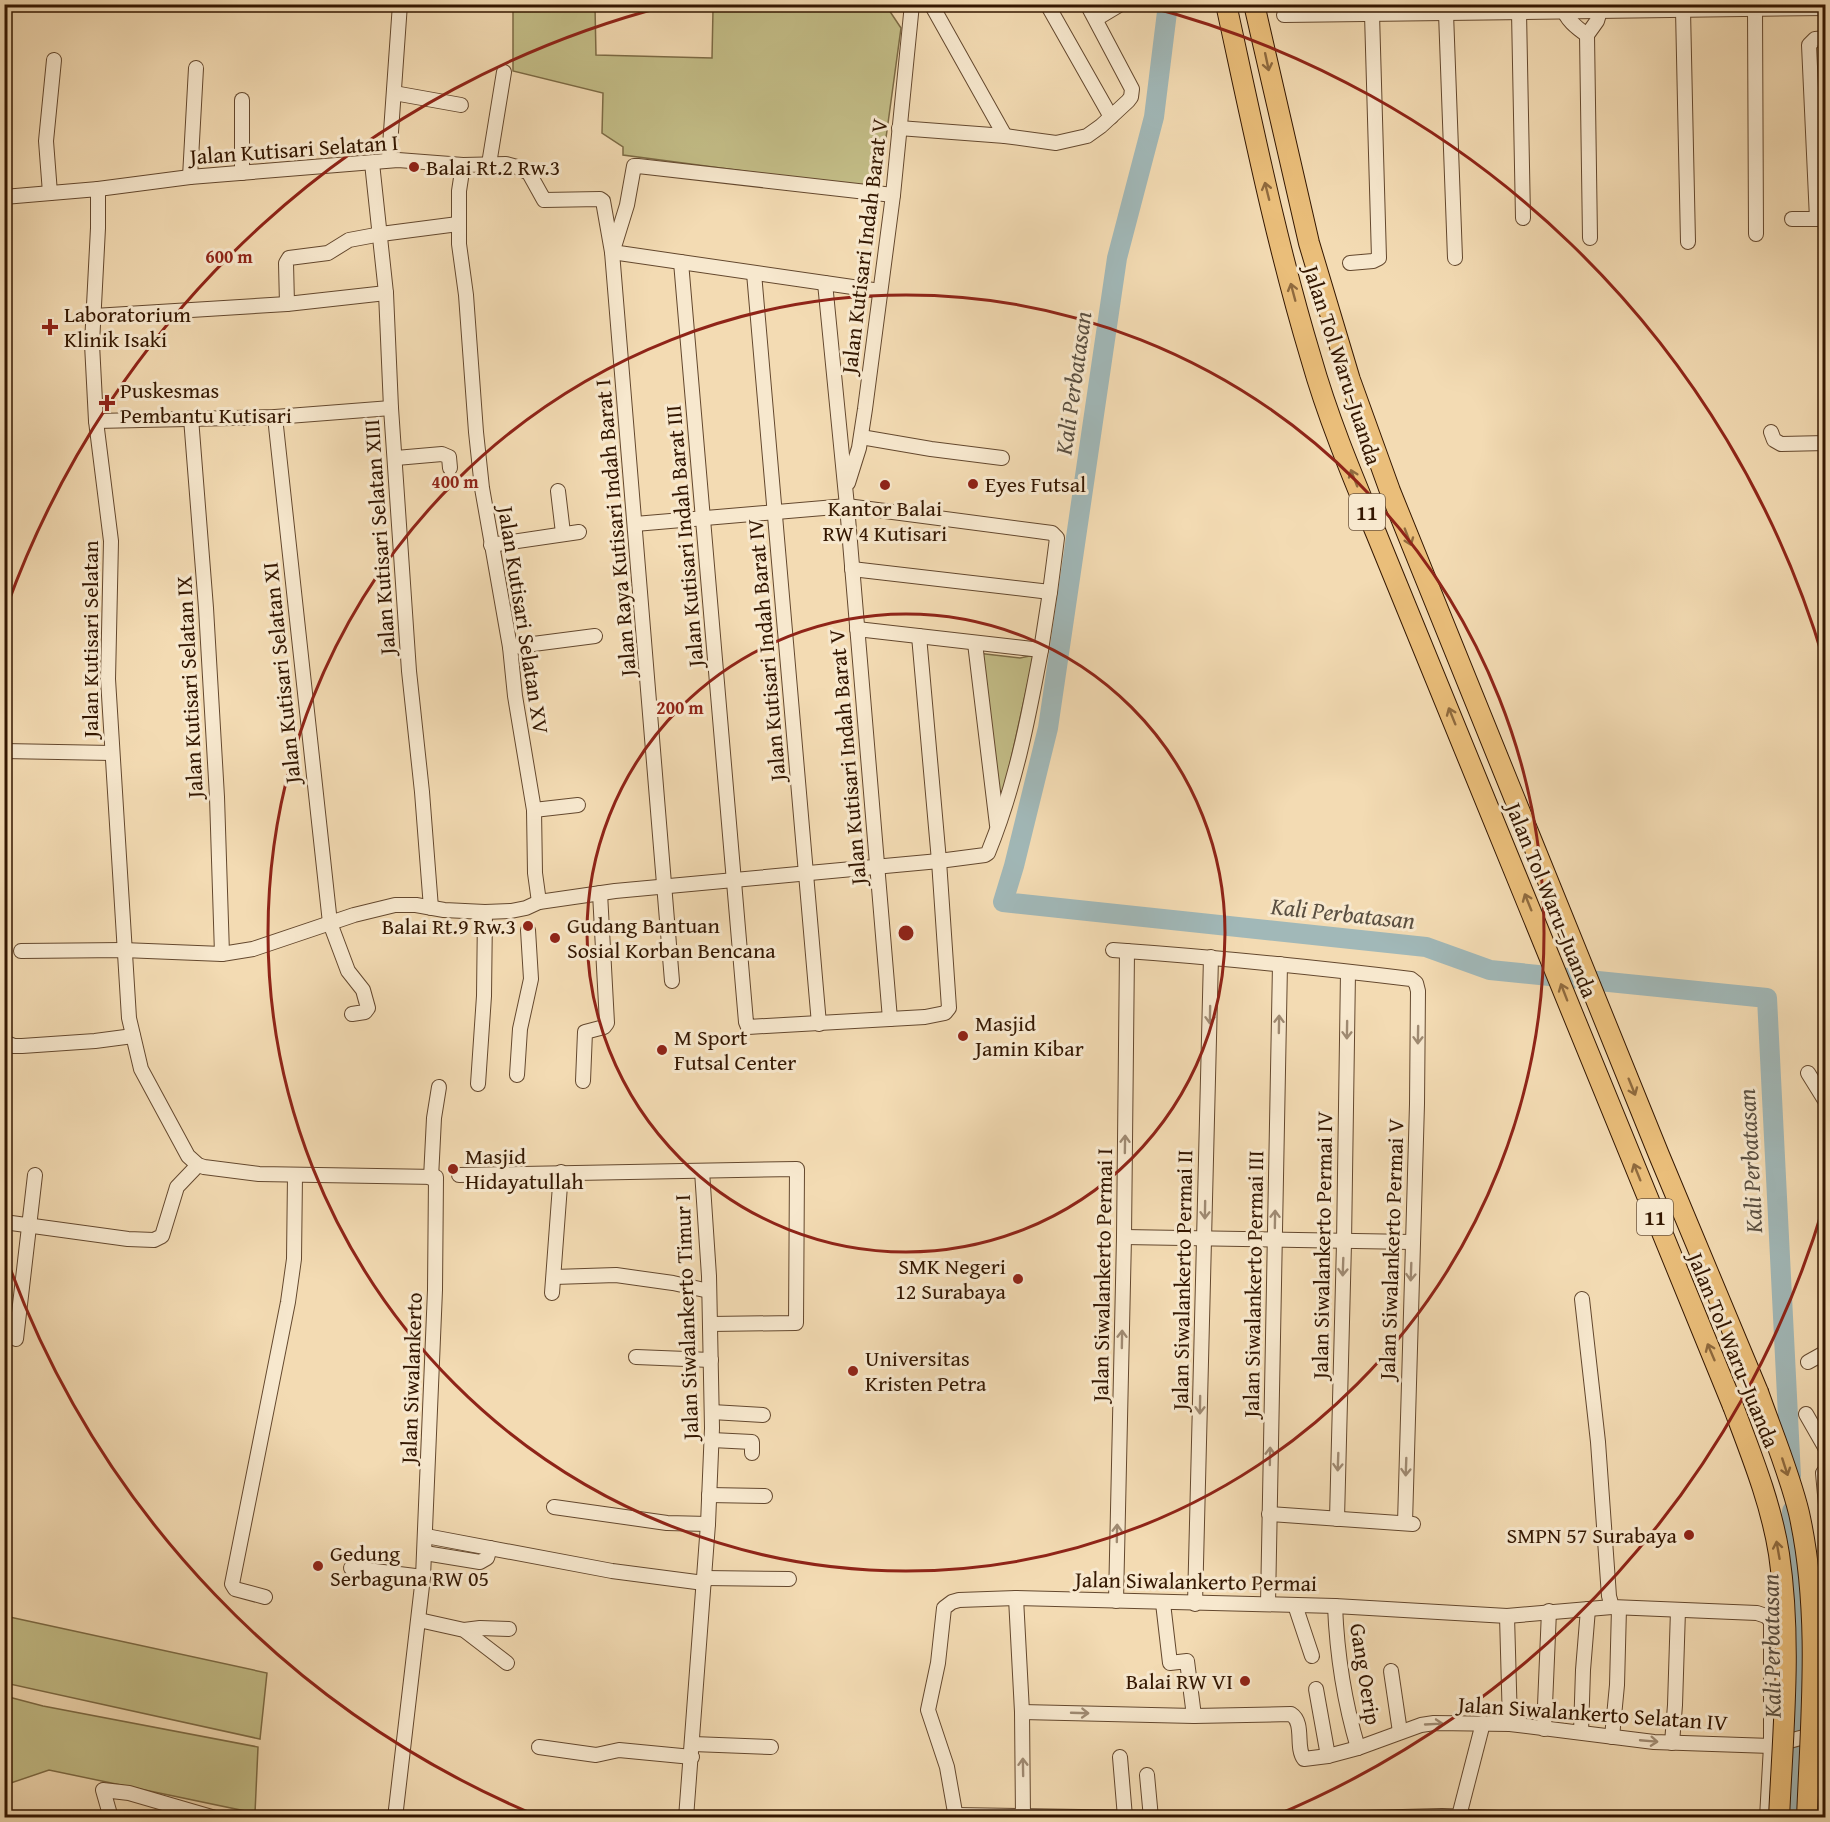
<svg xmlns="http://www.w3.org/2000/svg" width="1830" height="1822" viewBox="0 0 1830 1822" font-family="'Gentium Book Plus',serif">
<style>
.green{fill:#c3bd87;stroke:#7c6a44;stroke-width:1.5}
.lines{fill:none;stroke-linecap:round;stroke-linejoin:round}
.stream{stroke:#75786f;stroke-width:3}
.river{stroke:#a1b8b8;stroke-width:20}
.minor-casing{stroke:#64482e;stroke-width:16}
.highway-casing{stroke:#341701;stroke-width:22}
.minor{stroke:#f7e8ce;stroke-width:14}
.highway{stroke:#eabe7a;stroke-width:20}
.highway-bridge-casing{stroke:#341701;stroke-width:22;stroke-linecap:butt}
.highway-bridge{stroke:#eabe7a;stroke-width:20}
.oneway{stroke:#8f6a3e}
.oneway2{stroke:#9f8a72}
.ring{fill:none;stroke:#8f2418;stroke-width:3}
.poi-dot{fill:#8f2418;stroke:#f7e8ce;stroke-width:2}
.labels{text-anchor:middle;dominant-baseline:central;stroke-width:6;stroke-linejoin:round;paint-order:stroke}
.shield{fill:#f7e8ce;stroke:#6e563e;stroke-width:1.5}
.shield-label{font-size:21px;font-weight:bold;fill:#341701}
.street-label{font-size:22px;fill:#341701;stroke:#f7e8ce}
.poi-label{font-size:22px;fill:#341701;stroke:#f7e8ce;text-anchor:start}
.water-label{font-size:24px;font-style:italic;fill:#5a4f41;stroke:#f7e8ce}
.centre{fill:#8f2418;stroke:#f7e8ce;stroke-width:3}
.ring-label{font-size:18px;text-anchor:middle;font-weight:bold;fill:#8f2418;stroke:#f7e8ce;stroke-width:6;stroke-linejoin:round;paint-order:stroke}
</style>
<rect width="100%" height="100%" fill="#f3dbb3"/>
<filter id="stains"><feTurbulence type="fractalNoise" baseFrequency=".00333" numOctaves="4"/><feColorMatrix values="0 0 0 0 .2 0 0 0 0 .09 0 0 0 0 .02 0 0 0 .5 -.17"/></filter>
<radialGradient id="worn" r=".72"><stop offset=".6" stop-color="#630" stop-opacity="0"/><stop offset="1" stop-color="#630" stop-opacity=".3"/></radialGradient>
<g class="green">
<polygon points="513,5 595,7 596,55 712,58 713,10 887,7 901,28 879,189 623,155 623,147 602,133 603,93 513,71"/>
<polygon points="977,653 1020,658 1034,655 1000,809"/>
<polygon points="5,1616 267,1673 260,1739 5,1683"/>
<polygon points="5,1696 43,1706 258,1747 255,1813 49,1770 5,1785"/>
</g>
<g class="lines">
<polyline class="stream" points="4,9 143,6 143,4"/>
<g class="river">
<polyline points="1168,4 1154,117 1117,258 1048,728 1014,866 1003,902 1426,947 1490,970 1767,998 1791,1476"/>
<path d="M1792,1511C1797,1614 1801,1715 1795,1818"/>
</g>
<defs>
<g id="minor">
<polyline points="931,4 1005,136"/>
<polyline points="1047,4 1111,117"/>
<path d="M1563,7C1565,19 1577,28 1587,35"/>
<polyline points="1755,9 1756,234"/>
<polyline points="1683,10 1688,242"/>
<polyline points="1519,12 1523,218"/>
<polyline points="1446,13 1455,258"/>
<polyline points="1284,15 1826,8"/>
<polyline points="1096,19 1121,4"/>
<polyline points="394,93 461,105"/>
<polyline points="242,100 242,173"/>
<polyline points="899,128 1005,136 1056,143 1087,136 1101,126 1128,101 1131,97 1132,89 1087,4"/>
<polyline points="389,160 400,4"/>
<polyline points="372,163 386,293 391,408 409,671 422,792 431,908"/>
<polyline points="489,164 504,72"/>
<polyline points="463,165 459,191 459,244 466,295 476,432 482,488 510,647 515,696 534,810 535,873 539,902"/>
<polyline points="190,177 196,68"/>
<polyline points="98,189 190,177 398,160 463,165 506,164 517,167 529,173 544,200 600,199 603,201 612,252 672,981"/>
<polyline points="50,193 46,141 54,60"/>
<polyline points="4,197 98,189 98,228 92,344 96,421 111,541 108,679 129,1018 141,1069 188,1156 198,1165 204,1167 259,1174 436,1177 435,1290 423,1577 395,1818"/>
<polyline points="1792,219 1826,219"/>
<polyline points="1817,219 1809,45 1815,39 1826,38"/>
<polyline points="1590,238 1587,35 1597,21 1600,11"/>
<polyline points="614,247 627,205 634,166 638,166 893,195"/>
<polyline points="612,252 880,291"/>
<polyline points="681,262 746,1022 748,1027 925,1017 945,1013 949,1008 939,861 919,636"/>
<polyline points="1350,263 1373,261 1379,258 1372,14"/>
<polyline points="754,273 819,1024"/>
<polyline points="825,283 847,506 890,1019"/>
<polyline points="287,304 286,263 289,258 328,253 349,240 381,234 458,224"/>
<polyline points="94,316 287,304 386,293"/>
<polyline points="275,417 330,923 348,971 363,990 368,1008 365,1012 352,1014"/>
<polyline points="191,418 206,608 217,797 222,954"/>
<polyline points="96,421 275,417 391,408"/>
<polyline points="1771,432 1774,440 1781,444 1826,443"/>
<polyline points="861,437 931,449 1002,458"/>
<polyline points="396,458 442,454 449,457 450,468"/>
<polyline points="848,483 859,448 865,409 893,195 912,4"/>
<polyline points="558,491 563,533"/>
<polyline points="635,524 847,506 1052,533 1057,538 1050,592 852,569"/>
<polyline points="491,545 579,532"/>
<polyline points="857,629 1041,650 1050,592"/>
<polyline points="975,643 997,825"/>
<polyline points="510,647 595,636"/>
<polyline points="4,751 112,753"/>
<polyline points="534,810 578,805"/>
<path d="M1113,950C1213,957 1312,967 1411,979L1416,983L1418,991L1417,1104L1405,1523"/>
<path d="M21,951L123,950L222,954L253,949L354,915L395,905H416L444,910L485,912L511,911L526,908L539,902L615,891L939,861L985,855L988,853C1015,787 1028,720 1041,650"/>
<polyline points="4,1042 14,1046 22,1046 95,1041 133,1036"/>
<polyline points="1808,1073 1826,1102"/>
<polyline points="517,1075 520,1029 531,979 528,930"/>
<polyline points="583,1081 585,1032 604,1027 607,1023 600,893"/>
<polyline points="478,1084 484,996 485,912"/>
<polyline points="459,1175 797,1169 796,1323 710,1324"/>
<polyline points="431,1178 434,1118 439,1087"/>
<polyline points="4,1222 128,1239 154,1240 162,1236 177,1187 198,1165"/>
<polyline points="1124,1237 1412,1242"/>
<polyline points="554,1277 616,1275 673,1283 709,1291"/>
<polyline points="552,1293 561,1172"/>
<polyline points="1582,1299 1598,1442 1609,1596 1612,1607 1757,1613 1766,1616 1771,1621 1771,1746 1767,1818"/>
<polyline points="16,1339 35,1175"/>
<polyline points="636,1357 711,1360"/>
<polyline points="1808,1362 1826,1352"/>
<polyline points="712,1412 763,1415"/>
<polyline points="1806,1414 1826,1449"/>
<polyline points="712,1440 752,1442 752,1453"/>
<polyline points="1826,1469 1823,1473 1826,1505"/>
<polyline points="709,1495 765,1496"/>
<polyline points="554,1507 667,1523 708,1524"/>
<polyline points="1269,1514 1413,1524"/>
<polyline points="1337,1519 1344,1243 1348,972"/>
<polyline points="426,1536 612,1571 704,1583"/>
<polyline points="425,1553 480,1562 487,1558 490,1548"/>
<polyline points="351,1568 423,1577"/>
<polyline points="704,1578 789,1579"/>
<polyline points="265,1597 235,1589 232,1584 288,1302 294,1259 295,1175"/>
<polyline points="1016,1598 1022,1712 1023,1817"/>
<polyline points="1116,1601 1124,1237 1127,951"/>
<polyline points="1163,1603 1170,1663 1187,1661 1194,1716"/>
<polyline points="1195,1604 1211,957"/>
<polyline points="1268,1604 1280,964"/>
<polyline points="1295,1605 1312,1656"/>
<path d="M1335,1606C1337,1655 1344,1701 1358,1748"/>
<polyline points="1507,1616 1510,1724"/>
<polyline points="419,1620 464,1630 507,1663"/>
<polyline points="464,1630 480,1628 509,1629"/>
<polyline points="1391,1671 1400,1732"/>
<polyline points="1316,1689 1328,1756"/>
<path d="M1022,1712L1194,1716L1291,1714C1305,1723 1295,1747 1304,1759L1328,1756L1358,1748L1421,1725L1434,1723L1510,1724L1654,1742L1771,1746L1826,1731"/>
<polyline points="1544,1729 1549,1611"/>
<polyline points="1581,1732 1583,1670 1588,1609"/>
<polyline points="1612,1737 1617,1685 1619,1608"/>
<polyline points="1672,1743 1675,1705 1678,1610"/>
<polyline points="693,1744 771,1747"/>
<polyline points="539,1747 596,1755 619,1750 692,1757"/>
<polyline points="1120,1757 1125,1817"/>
<polyline points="1147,1775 1151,1818"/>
<polyline points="956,1815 1146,1818"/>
<polyline points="1459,1816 1483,1723"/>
<polyline points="111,1818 103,1790 129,1793 215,1818"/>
<polyline points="686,1818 708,1524 712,1428 709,1276 702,1171"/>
<polyline points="956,1818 947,1767 928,1710 938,1663 944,1608 952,1602 959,1600 1016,1598 1335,1606 1507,1616 1612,1607"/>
<polyline points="1363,1818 1442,1816 1498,1818"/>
</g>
<g id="highway">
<path d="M1226,4C1252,123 1276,242 1311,358C1328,418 1352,475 1376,533L1733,1406"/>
<polyline points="1254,4 1309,243 1350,380 1390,491 1659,1155 1758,1392"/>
</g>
</defs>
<use href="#minor" class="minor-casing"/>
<use href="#highway" class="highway-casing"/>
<use href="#minor" class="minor"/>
<use href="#highway" class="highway"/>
<defs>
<g id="highway-bridge">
<path d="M1758,1392C1772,1432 1789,1472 1799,1513C1821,1612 1811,1717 1807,1818"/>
<path d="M1733,1406C1751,1454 1771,1503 1779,1554C1792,1641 1783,1730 1779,1818"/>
</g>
</defs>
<use href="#highway-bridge" class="highway-bridge-casing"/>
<use href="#highway-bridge" class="highway-bridge"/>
</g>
<defs><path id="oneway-shaft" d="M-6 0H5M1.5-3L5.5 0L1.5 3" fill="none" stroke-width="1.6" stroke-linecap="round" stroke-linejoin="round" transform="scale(1.5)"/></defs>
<g class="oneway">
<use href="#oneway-shaft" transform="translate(1267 62) rotate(78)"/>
<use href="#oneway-shaft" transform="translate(1267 191) rotate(-104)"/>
<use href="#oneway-shaft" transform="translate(1293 292) rotate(-105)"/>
<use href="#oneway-shaft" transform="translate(1354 478) rotate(-111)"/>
<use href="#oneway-shaft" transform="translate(1408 537) rotate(69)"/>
<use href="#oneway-shaft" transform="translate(1452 716) rotate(-112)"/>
<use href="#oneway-shaft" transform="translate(1528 902) rotate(-112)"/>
<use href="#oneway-shaft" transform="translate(1564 992) rotate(-111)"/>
<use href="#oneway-shaft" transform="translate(1632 1087) rotate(68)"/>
<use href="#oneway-shaft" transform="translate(1637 1172) rotate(-112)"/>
<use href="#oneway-shaft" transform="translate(1711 1352) rotate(-113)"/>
<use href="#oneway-shaft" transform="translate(1785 1467) rotate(72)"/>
<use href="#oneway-shaft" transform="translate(1778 1550) rotate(-100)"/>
</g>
<g class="oneway2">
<use href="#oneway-shaft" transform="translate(1210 1015) rotate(91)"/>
<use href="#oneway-shaft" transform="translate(1279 1024) rotate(-89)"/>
<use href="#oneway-shaft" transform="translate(1347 1030) rotate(91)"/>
<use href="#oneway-shaft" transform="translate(1418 1035) rotate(91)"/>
<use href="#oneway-shaft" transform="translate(1125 1144) rotate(-89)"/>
<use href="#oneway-shaft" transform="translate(1205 1210) rotate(91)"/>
<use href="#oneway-shaft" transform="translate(1275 1219) rotate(-89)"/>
<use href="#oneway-shaft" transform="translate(1343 1267) rotate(92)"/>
<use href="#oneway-shaft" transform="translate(1411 1272) rotate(92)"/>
<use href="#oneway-shaft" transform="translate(1122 1339) rotate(-89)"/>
<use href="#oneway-shaft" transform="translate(1200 1405) rotate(91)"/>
<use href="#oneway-shaft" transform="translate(1270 1456) rotate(-89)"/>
<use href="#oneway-shaft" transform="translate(1338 1462) rotate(92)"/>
<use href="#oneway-shaft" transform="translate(1406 1467) rotate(92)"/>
<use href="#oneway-shaft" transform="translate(1117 1533) rotate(-89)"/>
<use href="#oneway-shaft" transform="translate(1080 1713) rotate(2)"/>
<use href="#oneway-shaft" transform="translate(1434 1724) rotate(-3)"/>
<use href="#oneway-shaft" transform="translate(1649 1741) rotate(5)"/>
<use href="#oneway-shaft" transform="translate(1023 1767) rotate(-91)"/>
</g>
<g class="ring">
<circle cx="906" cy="933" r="319"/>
<circle cx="906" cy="933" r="638"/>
<path d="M1824 1205A957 957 0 0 1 1272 1817M540 1817A957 957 0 0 1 7 1260M7 606A957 957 0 0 1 666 6M1146 6A957 957 0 0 1 1824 661"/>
</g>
<g class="poi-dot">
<circle cx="414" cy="167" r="6"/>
<path d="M47 318h6v6h6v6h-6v6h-6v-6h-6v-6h6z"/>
<path d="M104 394h6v6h6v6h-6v6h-6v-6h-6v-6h6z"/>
<circle cx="973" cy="484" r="6"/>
<circle cx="885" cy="485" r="6"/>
<circle cx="528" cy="926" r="6"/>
<circle cx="555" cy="938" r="6"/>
<circle cx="963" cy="1036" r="6"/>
<circle cx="662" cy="1050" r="6"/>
<circle cx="453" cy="1169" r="6"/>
<circle cx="1018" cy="1279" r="6"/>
<circle cx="853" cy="1371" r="6"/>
<circle cx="1689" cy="1535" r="6"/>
<circle cx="318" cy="1566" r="6"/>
<circle cx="1245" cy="1681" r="6"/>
</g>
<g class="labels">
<g class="shield">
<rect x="1349" y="494" width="36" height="36" rx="4.5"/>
<rect x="1637" y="1199" width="36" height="36" rx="4.5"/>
</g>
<g class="shield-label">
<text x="1367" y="512">11</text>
<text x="1655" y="1217">11</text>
</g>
<g class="street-label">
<text transform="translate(294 149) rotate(-4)">Jalan Kutisari Selatan I</text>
<text transform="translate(864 246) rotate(-83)">Jalan Kutisari Indah Barat V</text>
<text transform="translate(1343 365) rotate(72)">Jalan Tol Waru–Juanda</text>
<text transform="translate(615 528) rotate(-95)">Jalan Raya Kutisari Indah Barat I</text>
<text transform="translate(684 536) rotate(-95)">Jalan Kutisari Indah Barat III</text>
<text transform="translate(379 537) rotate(-94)">Jalan Kutisari Selatan XIII</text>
<text transform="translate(524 620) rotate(81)">Jalan Kutisari Selatan XV</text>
<text transform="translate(90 639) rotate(-90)">Jalan Kutisari Selatan</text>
<text transform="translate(766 650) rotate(-95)">Jalan Kutisari Indah Barat IV</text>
<text transform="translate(281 673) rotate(-96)">Jalan Kutisari Selatan XI</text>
<text transform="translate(189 687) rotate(-93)">Jalan Kutisari Selatan IX</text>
<text transform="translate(847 757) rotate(-95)">Jalan Kutisari Indah Barat V</text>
<text transform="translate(1552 900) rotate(68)">Jalan Tol Waru–Juanda</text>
<text transform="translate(1322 1245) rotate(-89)">Jalan Siwalankerto Permai IV</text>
<text transform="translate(1391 1249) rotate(-88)">Jalan Siwalankerto Permai V</text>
<text transform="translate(1102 1275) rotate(-89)">Jalan Siwalankerto Permai I</text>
<text transform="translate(1182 1280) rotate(-89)">Jalan Siwalankerto Permai II</text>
<text transform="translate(1253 1284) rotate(-89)">Jalan Siwalankerto Permai III</text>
<text transform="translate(686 1317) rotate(-92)">Jalan Siwalankerto Timur I</text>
<text transform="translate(1734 1350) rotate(68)">Jalan Tol Waru–Juanda</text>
<text transform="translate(411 1378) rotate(-88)">Jalan Siwalankerto</text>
<text transform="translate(1196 1581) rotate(1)">Jalan Siwalankerto Permai</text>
<text transform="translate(1366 1674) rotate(81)">Gang Oerip</text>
<text transform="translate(1593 1713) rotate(4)">Jalan Siwalankerto Selatan IV</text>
</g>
<g class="poi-label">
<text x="426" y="167">Balai Rt.2 Rw.3</text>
<text x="64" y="314">Laboratorium<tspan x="64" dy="25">Klinik Isaki</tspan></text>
<text x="120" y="390">Puskesmas<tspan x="120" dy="25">Pembantu Kutisari</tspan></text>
<text x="985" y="484">Eyes Futsal</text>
<text x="885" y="508" text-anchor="middle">Kantor Balai<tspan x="885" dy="25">RW 4 Kutisari</tspan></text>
<text x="567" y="925">Gudang Bantuan<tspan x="567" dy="25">Sosial Korban Bencana</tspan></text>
<text x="516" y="926" text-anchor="end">Balai Rt.9 Rw.3</text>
<text x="975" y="1023">Masjid<tspan x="975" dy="25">Jamin Kibar</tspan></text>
<text x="674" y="1037">M Sport<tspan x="674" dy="25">Futsal Center</tspan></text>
<text x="465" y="1156">Masjid<tspan x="465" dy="25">Hidayatullah</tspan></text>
<text x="1006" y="1266" text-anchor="end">SMK Negeri<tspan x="1006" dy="25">12 Surabaya</tspan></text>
<text x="865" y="1358">Universitas<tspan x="865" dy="25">Kristen Petra</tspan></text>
<text x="1677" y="1535" text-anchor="end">SMPN 57 Surabaya</text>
<text x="330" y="1553">Gedung<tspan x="330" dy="25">Serbaguna RW 05</tspan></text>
<text x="1233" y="1681" text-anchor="end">Balai RW VI</text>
</g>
<g class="water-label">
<text transform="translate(1073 383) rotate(-82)">Kali Perbatasan</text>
<text transform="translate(1343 913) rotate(6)">Kali Perbatasan</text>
<text transform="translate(1750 1161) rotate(-93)">Kali Perbatasan</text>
<text transform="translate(1771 1646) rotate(-91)">Kali Perbatasan</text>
</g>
</g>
<circle cx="906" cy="933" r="9" class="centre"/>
<g class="ring-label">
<text x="229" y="263">600 m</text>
<text x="455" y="488">400 m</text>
<text x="680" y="714">200 m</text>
</g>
<rect width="1830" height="1822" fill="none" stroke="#f3dbb3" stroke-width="24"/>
<rect x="6" y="6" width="1818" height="1810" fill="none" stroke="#341701" stroke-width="3"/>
<rect x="12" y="12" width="1806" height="1798" fill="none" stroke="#341701" stroke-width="1.5"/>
<rect width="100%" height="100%" filter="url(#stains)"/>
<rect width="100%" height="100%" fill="url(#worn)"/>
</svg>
